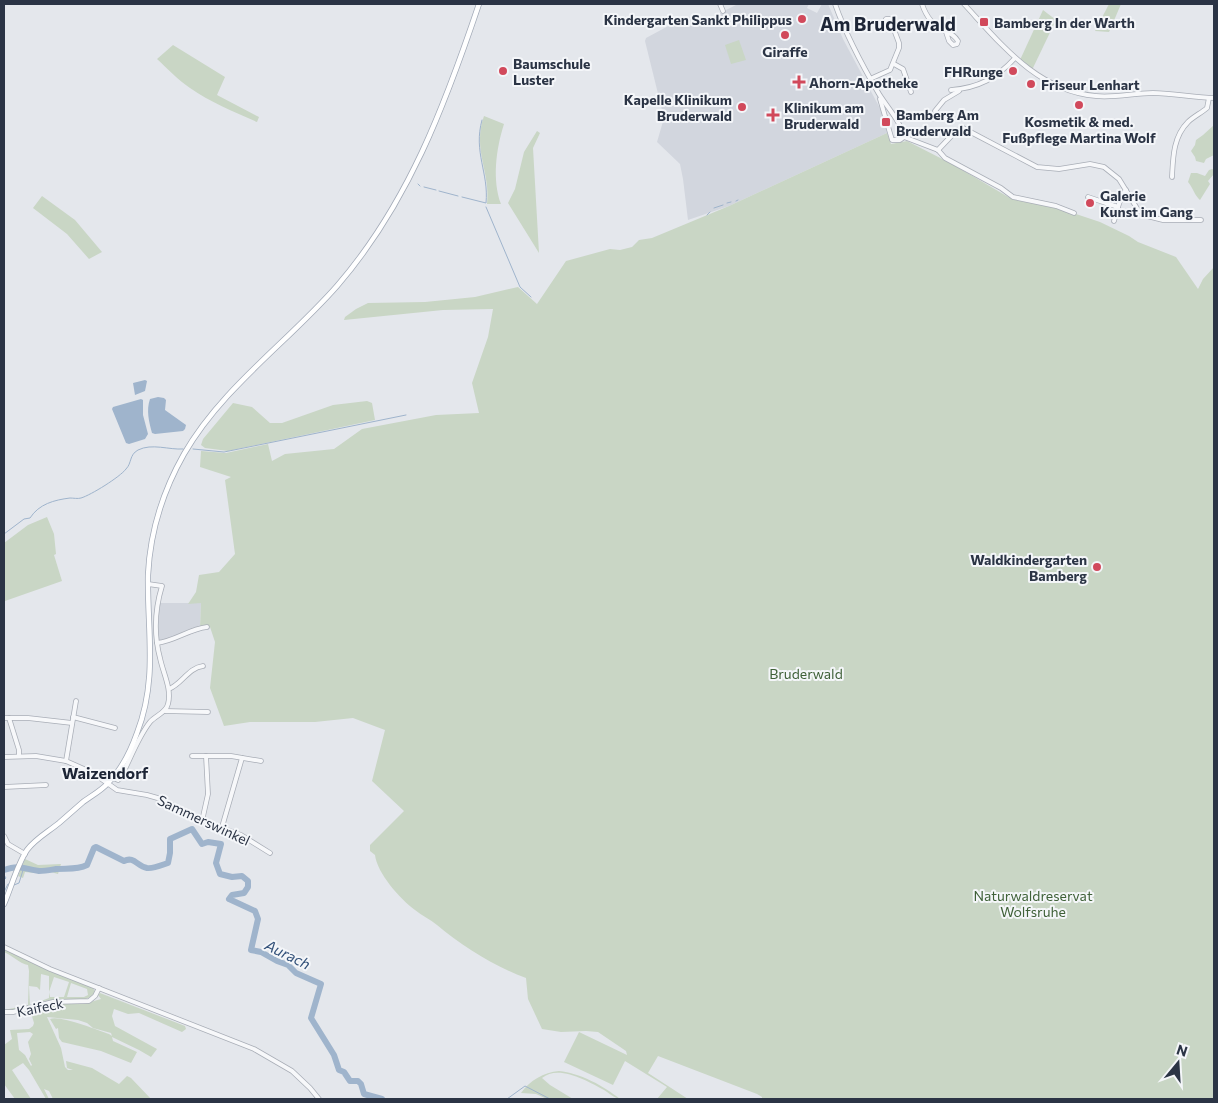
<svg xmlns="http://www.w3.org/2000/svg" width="1218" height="1103" viewBox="0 0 1218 1103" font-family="Commissioner,sans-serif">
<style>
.built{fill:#d2d6de}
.green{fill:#c9d6c5;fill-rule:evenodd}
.water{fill:#9fb4cc}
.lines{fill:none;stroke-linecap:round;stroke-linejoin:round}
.stream{stroke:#9fb4cc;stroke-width:1}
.river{stroke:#9fb4cc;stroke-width:6}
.minor-casing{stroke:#a9aeb7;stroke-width:5.5}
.major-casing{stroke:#a3abb8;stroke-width:6}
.minor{stroke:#f7f8fa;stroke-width:4}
.major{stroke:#fff;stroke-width:4.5}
.poi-dot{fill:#d1495b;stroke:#f4f6f9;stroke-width:2}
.labels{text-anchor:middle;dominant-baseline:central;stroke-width:4;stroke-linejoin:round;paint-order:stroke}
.poi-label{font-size:14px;font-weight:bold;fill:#2b3445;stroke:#f4f6f9;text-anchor:start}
.park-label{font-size:14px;fill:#3f6138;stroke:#f4f6f9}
.street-label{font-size:14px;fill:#2b3445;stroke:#f4f6f9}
.water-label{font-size:15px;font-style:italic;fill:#34527a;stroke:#f4f6f9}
.quarter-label{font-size:16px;font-weight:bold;fill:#1d2536;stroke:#f4f6f9}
.district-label{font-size:19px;font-weight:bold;fill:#1d2536;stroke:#f4f6f9}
</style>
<rect width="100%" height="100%" fill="#e4e7ec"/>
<g class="built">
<polygon points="738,4 809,4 807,8 817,13 822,4 828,4 843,39 882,112 887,133 729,206 688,220 683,179 680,164 657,142 664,118 645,41 646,38 685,17 701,19 714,16"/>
<polygon points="159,603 201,603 200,628 187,630 166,640 158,640"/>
</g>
<g class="green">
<polygon points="1109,4 1121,4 1110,30 1109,32 1095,31"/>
<polygon points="1043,10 1056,20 1032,70 1020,60"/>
<polygon points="739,40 746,60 731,64 725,45"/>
<path d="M173,45L225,77L217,95L259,117L257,122C234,112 210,102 190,88C178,80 168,69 157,59Z"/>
<path d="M484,116L504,124C496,149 492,180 501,204H487C491,173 472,149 484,116Z"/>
<polygon points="1214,125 1214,155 1206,159 1204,163 1196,161 1195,157 1191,151 1195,145 1196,140 1203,135"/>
<polygon points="537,131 540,133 533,148 539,253 508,203 515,189 524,152"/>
<path d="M887,133L891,144L907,141L952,164L1010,198L1055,207L1100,222L1129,236L1138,242L1176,257L1198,289L1203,279L1214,267V1099H762V1097L757,1094L658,1056L648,1073L688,1099H657L667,1087L625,1061L613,1085L564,1062L579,1032L627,1055L626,1051L598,1032L586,1031L561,1032L542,1029L528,999L526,978C494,966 463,947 437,925C430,919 422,916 415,910C400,899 377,873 375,855L370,851V845L404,811L372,781L385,730L353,718L315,722H250L224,726L210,688L215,642L210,627L200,628L201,603L188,604L196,592L199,575L219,572L235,554L225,480L231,477L200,467L201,451L226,453L268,444L272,461L285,454L334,449L362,429L436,415L479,413L472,383L488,337L493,309L443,310L344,320L345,317L356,309L368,303L425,302L475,297L518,287L537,304L566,261L610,249L620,250L632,247L639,240L652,238L729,206Z"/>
<path d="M1212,169L1214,170V174L1208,181L1210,184L1200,200C1195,196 1193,188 1188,182L1191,173H1197L1205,176L1209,170Z"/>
<polygon points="42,196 75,220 102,252 89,259 67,234 33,208"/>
<polygon points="367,401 372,403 375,420 228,451 205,448 201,445 203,439 233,403 252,407 270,423 282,423 333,405"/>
<polygon points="47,517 54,534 56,554 54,555 62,581 5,601 4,595 4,543 28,525"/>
<polygon points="25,859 38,865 61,864 58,874 51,872 34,873 25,872 23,878 18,876"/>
<path d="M4,949L52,971L92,987L95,991C89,1007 57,996 41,1002V1001L49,998V976L41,974L40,990L37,987L29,986L30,1006L16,1010H4L28,1005L29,971L28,965C20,964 12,955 4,952ZM54,977L69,982L64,997H50L49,992ZM71,983L87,989L88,995L84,997H67Z"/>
<path d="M100,993L185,1026L186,1029L182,1032L139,1013L128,1014L114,1009L112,1016L115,1026L157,1049L151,1057L139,1050L112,1037L113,1041L137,1052L131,1063L101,1051L62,1042L59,1038L58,1028L56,1029L50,1019C60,1015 97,1030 109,1034L112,1036L111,1033L93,1028L87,1023L78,1020L47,1017L61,1048L65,1067L68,1070H73L67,1068L66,1061L92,1068L119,1084L127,1076L131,1078L151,1099H53L49,1091L44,1089L49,1099H46L29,1070L23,1063L12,1070L31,1099H15L4,1084V1045L12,1039L10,1030L29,1029L33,1026L34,1023L31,1013H27V1011L55,1003L83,1004L101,999L98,995ZM30,1032L33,1034L28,1042L31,1054L29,1059L32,1065L31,1066L25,1055L19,1050L17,1033Z"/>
<path d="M559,1071C580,1073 604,1086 620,1099C614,1098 609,1093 604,1090C588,1081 558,1064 542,1078L550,1085L573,1099H547L536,1094L521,1093C529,1081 544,1072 559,1071Z"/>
</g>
<g class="water">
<polygon points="145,380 147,381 145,391 135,395 133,383"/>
<path d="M158,397L164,398L166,400L165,410L186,425L185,429L183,431L155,434L152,433C149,422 146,410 150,399Z"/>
<polygon points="141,399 143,400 143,415 148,434 145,439 129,444 126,443 112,409 113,407"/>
</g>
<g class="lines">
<g class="stream">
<polyline points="418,184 420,186"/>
<polyline points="424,187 436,190"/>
<polyline points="439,191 458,196"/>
<path d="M462,197L486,203C489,173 473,152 482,120"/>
<polyline points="736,201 738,200"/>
<polyline points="727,203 731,202"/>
<polyline points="486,207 520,287 531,297"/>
<polyline points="714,208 723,205"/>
<polyline points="707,215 710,212"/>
<polyline points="193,449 224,452 406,415"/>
<path d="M4,534L24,519L30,518C39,504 54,500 70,498C73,498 78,499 81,498C91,495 120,477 126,469C132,463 129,455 138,450C152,443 169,450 183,449"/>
<polyline points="4,875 6,878 4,880"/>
<polyline points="14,885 19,883 24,867"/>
<polyline points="4,892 8,884 10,884"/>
<polyline points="507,1099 525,1086 550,1099"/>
</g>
<path class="river" d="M4,870C20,864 24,869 39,871C45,871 50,870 56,869C67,868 77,870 87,865L94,848L96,847L124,861C134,856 137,866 147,868C153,869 162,865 168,863L170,853V839L192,829L202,844L208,842L221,844L216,863L220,874L232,877L242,876L248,881V887L244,893L232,895L229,899L255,911L258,919L251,950L261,952L277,961L288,965L296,973L321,984L311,1018L334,1055L339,1070L344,1072L350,1081H358L361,1084L364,1094L382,1099"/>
<defs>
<g id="minor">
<polyline points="720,4 723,11"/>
<path d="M835,4C846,35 862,65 879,94C887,107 901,122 904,137"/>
<path d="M922,4C926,16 933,26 945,31C951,34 954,35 958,41L957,44L953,45L949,41L946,32"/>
<path d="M964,4C1001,44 1037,91 1096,96C1115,98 1134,93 1153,93C1174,93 1194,98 1214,98"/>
<polyline points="894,64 903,69 911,92"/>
<polyline points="870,79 890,70 899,48 899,43 890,19 886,19 885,21 888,28 893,29"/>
<path d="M951,90C978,88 997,78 1015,58"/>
<polyline points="880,99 892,140 900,140 904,137"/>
<polyline points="935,111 944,100 959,91"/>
<polyline points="904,137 938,150"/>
<polyline points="938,150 957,130 963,128 1037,167 1059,169 1090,164 1104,167 1119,179 1138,210 1147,216 1163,220 1201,220"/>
<polyline points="938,150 945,158 1001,188 1013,197 1056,206 1074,213"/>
<path d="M1172,177C1173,158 1173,137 1188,122C1193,117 1201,113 1207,108L1209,98"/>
<polyline points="1088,197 1118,207 1114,221"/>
<polyline points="1118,207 1122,195 1126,190"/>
<path d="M157,643C175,641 189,629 207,627"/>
<path d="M169,689C182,684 188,668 203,666"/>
<polyline points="165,711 208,712"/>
<polyline points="73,717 115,728"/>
<polyline points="4,718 28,718 72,723"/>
<polyline points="9,718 19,750 19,756"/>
<polyline points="192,756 231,756 261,761"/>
<polyline points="4,757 36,756 66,761 93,773 117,790 147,795 161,799 195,818 241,835 270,853"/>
<polyline points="66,761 76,701"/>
<path d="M113,778L118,780L121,777C130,760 138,737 150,722C156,715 166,713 168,704C172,689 163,673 160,658C154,635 155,609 162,586L148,584"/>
<polyline points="4,787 46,785"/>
<polyline points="202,821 208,794 206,756"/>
<polyline points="222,827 242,758"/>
<polyline points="4,836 8,844 25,854"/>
<polyline points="4,947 50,969 254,1049 292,1071 310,1088 319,1099"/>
<polyline points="4,1012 13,1012 53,1002 89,1001 95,996 99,988"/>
</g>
<path id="major" d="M4,904C11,888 17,865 27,850C35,839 48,832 59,823C67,816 75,809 83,802C91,796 101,791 108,783C121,770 131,750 137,733C158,679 147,630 148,575C150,533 163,491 184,454C222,388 287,343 337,286C408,204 445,105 479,4"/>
</defs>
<use href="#minor" class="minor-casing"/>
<use href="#major" class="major-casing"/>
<use href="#minor" class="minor"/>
<use href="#major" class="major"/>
</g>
<g class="poi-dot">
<circle cx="802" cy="19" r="5"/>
<rect x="979" y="17" width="10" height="10" rx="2.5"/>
<circle cx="785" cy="35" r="5"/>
<circle cx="503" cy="71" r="5"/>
<circle cx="1013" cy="71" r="5"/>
<path d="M796.5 74.5h5v5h5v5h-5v5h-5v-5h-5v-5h5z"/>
<circle cx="1031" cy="84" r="5"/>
<circle cx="1079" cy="105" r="5"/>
<circle cx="742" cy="107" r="5"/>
<path d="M770.5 107.5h5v5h5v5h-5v5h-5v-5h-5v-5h5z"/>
<rect x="881" y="117" width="10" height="10" rx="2.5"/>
<circle cx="1090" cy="203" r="5"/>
<circle cx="1097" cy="567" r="5"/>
</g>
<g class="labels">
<g class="poi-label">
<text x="792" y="19" text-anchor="end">Kindergarten Sankt Philippus</text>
<text x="994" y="22">Bamberg In der Warth</text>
<text x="785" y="51" text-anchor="middle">Giraffe</text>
<text x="513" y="63">Baumschule<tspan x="513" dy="16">Luster</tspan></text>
<text x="1003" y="71" text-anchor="end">FHRunge</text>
<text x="809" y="82">Ahorn-Apotheke</text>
<text x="1041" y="84">Friseur Lenhart</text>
<text x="732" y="99" text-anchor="end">Kapelle Klinikum<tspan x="732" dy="16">Bruderwald</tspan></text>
<text x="784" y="107">Klinikum am<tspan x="784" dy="16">Bruderwald</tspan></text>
<text x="896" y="114">Bamberg Am<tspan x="896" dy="16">Bruderwald</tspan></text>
<text x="1079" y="121" text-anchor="middle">Kosmetik &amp; med.<tspan x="1079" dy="16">Fußpflege Martina Wolf</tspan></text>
<text x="1100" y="195">Galerie<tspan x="1100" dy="16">Kunst im Gang</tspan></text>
<text x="1087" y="559" text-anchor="end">Waldkindergarten<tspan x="1087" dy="16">Bamberg</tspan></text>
</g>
<g class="park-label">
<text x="806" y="673">Bruderwald</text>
<text x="1033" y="895">Naturwaldreservat<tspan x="1033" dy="16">Wolfsruhe</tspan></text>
</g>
<g class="street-label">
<text transform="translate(204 820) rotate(25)">Sammerswinkel</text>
<text transform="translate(40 1007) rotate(-11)">Kaifeck</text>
</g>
<g class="water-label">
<text transform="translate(288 954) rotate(26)">Aurach</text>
</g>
<g class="quarter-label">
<text x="105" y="772">Waizendorf</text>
</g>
<g class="district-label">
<text x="888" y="23">Am Bruderwald</text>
</g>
</g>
<rect width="1218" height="1103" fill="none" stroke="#2b3445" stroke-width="10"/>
<g transform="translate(1178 1063) rotate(18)" stroke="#f4f6f9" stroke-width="4" paint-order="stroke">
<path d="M0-4L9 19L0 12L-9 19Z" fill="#2b3445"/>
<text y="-8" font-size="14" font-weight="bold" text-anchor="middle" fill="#2b3445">N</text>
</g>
</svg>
